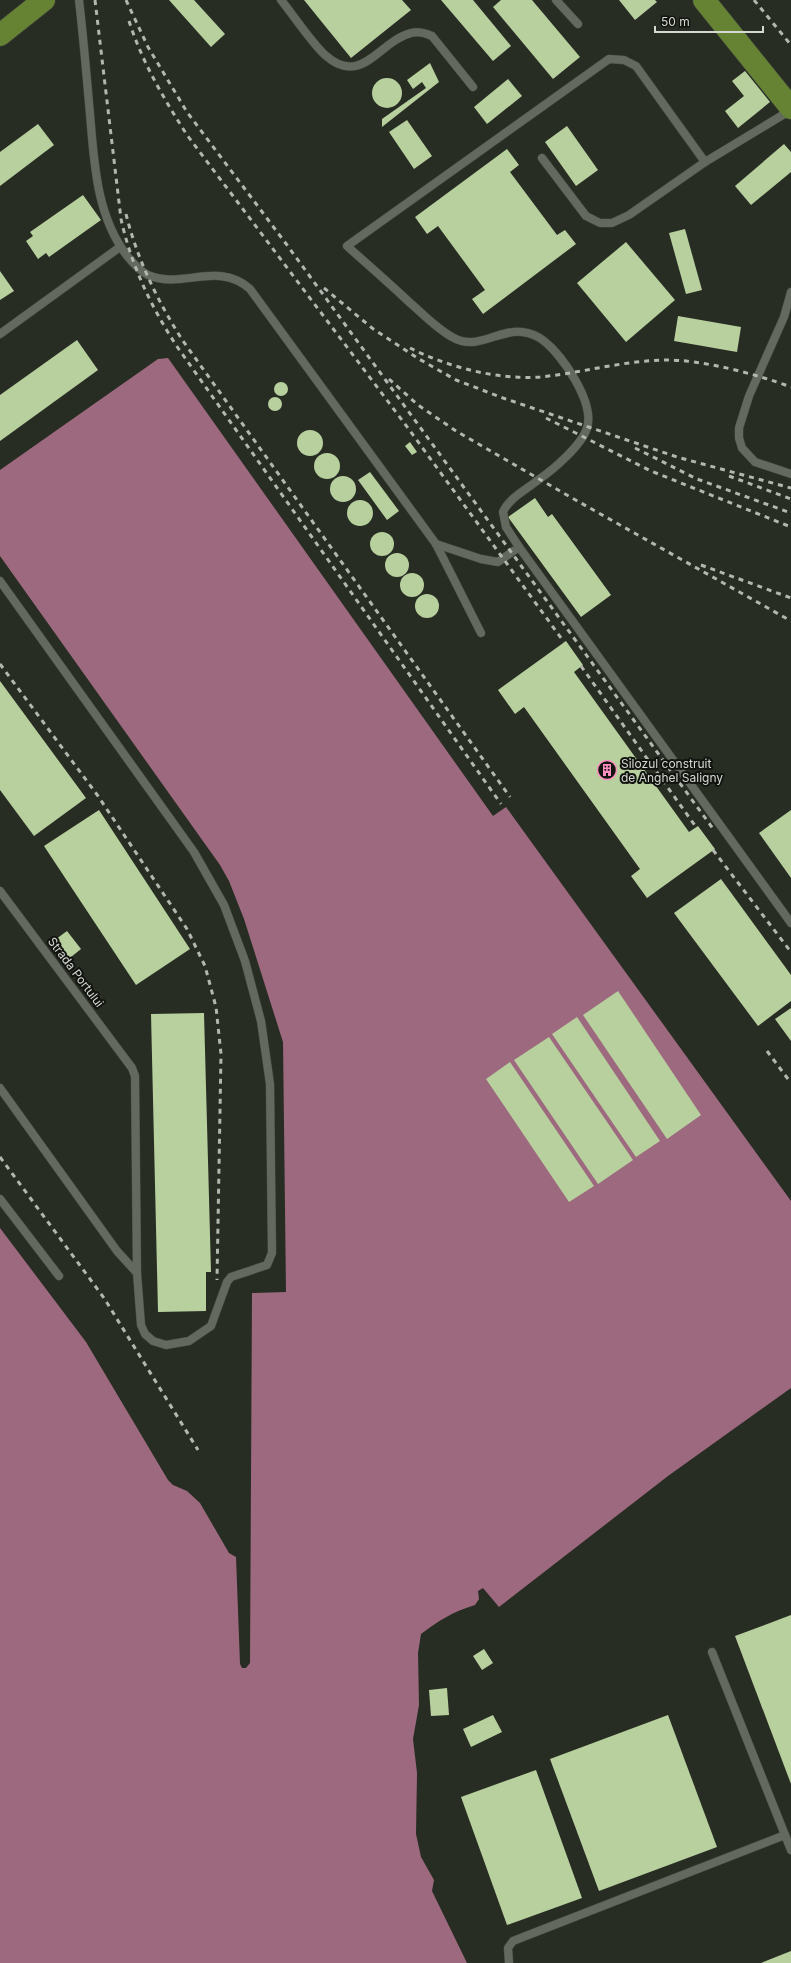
<svg xmlns="http://www.w3.org/2000/svg" width="791" height="1963" viewBox="0 0 791 1963" font-family="Inter,sans-serif">
<style>
.water{fill:#9d697e}
.building{fill:#b8d09e}
.lines{fill:none;stroke-linecap:round;stroke-linejoin:round}
.service-casing{stroke:#444840;stroke-width:9}
.primary-casing{stroke:#444840;stroke-width:23}
.service{stroke:#63695e;stroke-width:8}
.primary{stroke:#658332;stroke-width:22}
.rail{stroke:#b3b7b0;stroke-width:3;stroke-dasharray:5 5;stroke-linecap:butt}
.labels{text-anchor:middle;dominant-baseline:central;stroke-width:4;stroke-linejoin:round;paint-order:stroke}
.poi-label{font-size:12px;fill:#d6d9d3;stroke:#121410;text-anchor:start}
.street-label{font-size:12px;fill:#d6d9d3;stroke:#121410}
</style>
<rect width="100%" height="100%" fill="#282d24"/>
<path class="water" d="M168,358L493,816L506,807L791,1201V1388L668,1476L499,1607L483,1588L478,1591L479,1599L475,1605C452,1612 440,1620 421,1634L418,1653L419,1705L413,1739L417,1773L416,1834L421,1857L434,1880L432,1891L467,1963H0V1228L86,1342L168,1480L173,1485L187,1491L200,1503L229,1553L236,1557L240,1664L242,1668H246L250,1663L252,1293L286,1292L283,1042L244,919L229,881L220,865L0,556V470L158,359Z"/>
<g class="building">
<polygon points="169,0 194,0 225,34 211,47"/>
<polygon points="304,0 402,0 411,10 351,58"/>
<polygon points="441,0 473,0 511,46 493,61"/>
<polygon points="501,0 532,0 580,57 553,79 493,7"/>
<polygon points="619,0 655,0 657,2 635,20"/>
<polygon points="430,63 439,82 382,127 382,119 426,88 422,82 413,89 407,80"/>
<polygon points="745,71 770,102 738,128 725,111 744,96 732,81"/>
<circle cx="387" cy="93" r="15"/>
<polygon points="508,79 522,96 487,124 474,107"/>
<polygon points="407,120 432,156 414,169 389,132"/>
<polygon points="38,124 54,145 0,186 0,152"/>
<polygon points="567,126 598,170 576,186 545,142"/>
<polygon points="784,144 791,152 791,172 751,205 735,186"/>
<polygon points="507,149 519,165 510,172 557,235 565,230 576,244 483,314 472,299 485,290 438,226 427,234 415,217"/>
<polygon points="83,195 101,220 49,257 46,253 38,259 26,241 33,236 30,232"/>
<polygon points="685,229 702,290 686,294 669,233"/>
<polygon points="626,242 675,300 626,342 577,283"/>
<polygon points="0,271 14,291 0,300"/>
<polygon points="678,316 741,327 737,352 674,341"/>
<polygon points="77,340 98,370 0,441 0,395"/>
<circle cx="281" cy="389" r="7"/>
<circle cx="275" cy="404" r="7"/>
<circle cx="310" cy="443" r="13"/>
<polygon points="410,442 417,452 412,455 405,446"/>
<circle cx="327" cy="466" r="13"/>
<polygon points="370,472 399,511 387,520 358,480"/>
<circle cx="343" cy="489" r="13"/>
<polygon points="535,498 548,517 552,514 611,595 581,617 508,517"/>
<circle cx="360" cy="513" r="13"/>
<circle cx="382" cy="544" r="12"/>
<circle cx="397" cy="565" r="12"/>
<circle cx="412" cy="585" r="12"/>
<circle cx="427" cy="606" r="12"/>
<polygon points="566,641 583,665 574,672 689,832 698,826 715,849 647,898 631,876 640,869 524,707 515,714 498,690"/>
<polygon points="0,681 86,798 34,836 0,790"/>
<polygon points="99,810 190,949 136,985 44,846"/>
<polygon points="791,810 791,878 759,833"/>
<polygon points="721,879 791,975 791,1001 758,1026 674,913"/>
<polygon points="67,931 81,949 66,961 52,942"/>
<polygon points="618,991 701,1115 667,1139 583,1015"/>
<polygon points="791,1008 791,1041 775,1019"/>
<polygon points="204,1013 211,1272 206,1272 206,1311 158,1312 151,1014"/>
<polygon points="577,1017 660,1141 636,1157 552,1034"/>
<polygon points="549,1037 633,1160 598,1184 514,1060"/>
<polygon points="510,1062 594,1186 569,1202 486,1079"/>
<polygon points="791,1615 791,1784 735,1636"/>
<polygon points="484,1649 493,1663 482,1670 473,1656"/>
<polygon points="447,1688 449,1715 431,1716 429,1690"/>
<polygon points="493,1715 502,1732 471,1747 463,1729"/>
<polygon points="668,1715 717,1847 599,1891 550,1759"/>
<polygon points="536,1770 582,1898 507,1925 461,1797"/>
<polygon points="791,1951 791,1963 761,1963"/>
</g>
<g class="lines">
<defs>
<g id="service">
<path d="M79,0C83,34 86,69 89,103C94,155 94,214 128,257C133,263 140,271 148,275C182,290 218,260 250,289L436,544L481,633"/>
<path d="M281,0C294,16 311,42 325,55C362,88 379,41 411,33C418,31 425,33 432,36L473,87"/>
<polyline points="556,0 578,24"/>
<polyline points="542,158 586,216 600,223 612,223 629,215 705,162 791,110"/>
<polyline points="791,292 784,317 749,396 739,428 739,438 742,448 755,462 791,474"/>
<polyline points="0,334 120,247"/>
<path d="M436,544L481,559L498,562L519,547L506,527L503,512C509,498 526,490 538,480C553,470 582,445 587,428C595,403 563,356 544,341C538,336 530,333 522,332C497,329 477,352 452,337C436,328 422,313 408,301C388,282 367,264 347,246L609,59L624,60L636,66L705,162"/>
<polyline points="519,547 791,923"/>
<polyline points="0,581 194,852 224,905 245,961 261,1021 270,1084 272,1253 267,1265 231,1277 227,1282 211,1326 189,1341 166,1345 153,1341 145,1334 141,1325 137,1273 117,1251 0,1088"/>
<polyline points="0,891 132,1068 135,1076 137,1273"/>
<polyline points="0,1199 59,1276"/>
<polyline points="712,1652 791,1850"/>
<polyline points="509,1963 508,1948 513,1941 785,1835"/>
</g>
<g id="primary">
<polyline points="704,0 791,108"/>
<polyline points="0,35 44,0"/>
</g>
</defs>
<use href="#service" class="service-casing"/>
<use href="#primary" class="primary-casing"/>
<use href="#service" class="service"/>
<use href="#primary" class="primary"/>
<g class="rail">
<path d="M95,0L121,219C131,265 152,309 178,348L501,804"/>
<polyline points="126,0 148,47 187,112 287,245 714,830"/>
<polyline points="754,0 791,45"/>
<path d="M129,21C142,62 164,99 187,135L408,428L564,642"/>
<path d="M126,214C137,259 158,302 183,341L510,797"/>
<polyline points="324,288 372,328 419,359 456,380 503,398 677,457 791,488"/>
<path d="M410,348C448,367 497,380 540,377C581,373 622,361 663,360C700,359 756,374 791,387"/>
<polyline points="389,379 418,405 456,431 572,498 791,621"/>
<polyline points="546,418 651,471 791,527"/>
<polyline points="635,448 697,479 791,513"/>
<polyline points="729,476 791,499"/>
<polyline points="701,565 791,598"/>
<polyline points="0,664 98,796 187,929 205,966 216,1007 221,1054 217,1280"/>
<polyline points="581,666 696,827"/>
<polyline points="713,850 791,952"/>
<polyline points="767,1051 791,1083"/>
<polyline points="0,1157 104,1298 198,1450"/>
</g>
</g>
<defs>
<symbol id="building-ring" viewBox="-11 -11 22 22"><circle r="9.5" fill="#121410" stroke="#fd8ebf" stroke-width="1.5"/><path d="M-4-6H4V6H1V3H-1V6H-4ZM-2.5-4.3h1.7v1.8h-1.7ZM.8-4.3h1.7v1.8H.8ZM-2.5-1h1.7V.8h-1.7ZM.8-1h1.7V.8H.8Z" fill="#fd8ebf"/></symbol>
</defs>
<g fill-rule="evenodd">
<use href="#building-ring" x="596" y="759" width="22" height="22"/>
</g>
<g class="labels">
<g class="poi-label">
<text x="621" y="763">Silozul construit<tspan x="621" dy="14">de Anghel Saligny</tspan></text>
</g>
<g class="street-label">
<text transform="translate(76 972) rotate(53)">Strada Portului</text>
</g>
</g>
<path d="M655 26v6h108v-6" fill="none" stroke="#d6d9d3" stroke-width="2"/>
<text x="661" y="26" font-size="12" fill="#d6d9d3" stroke="#121410" stroke-width="3" paint-order="stroke">50 m</text>
</svg>
